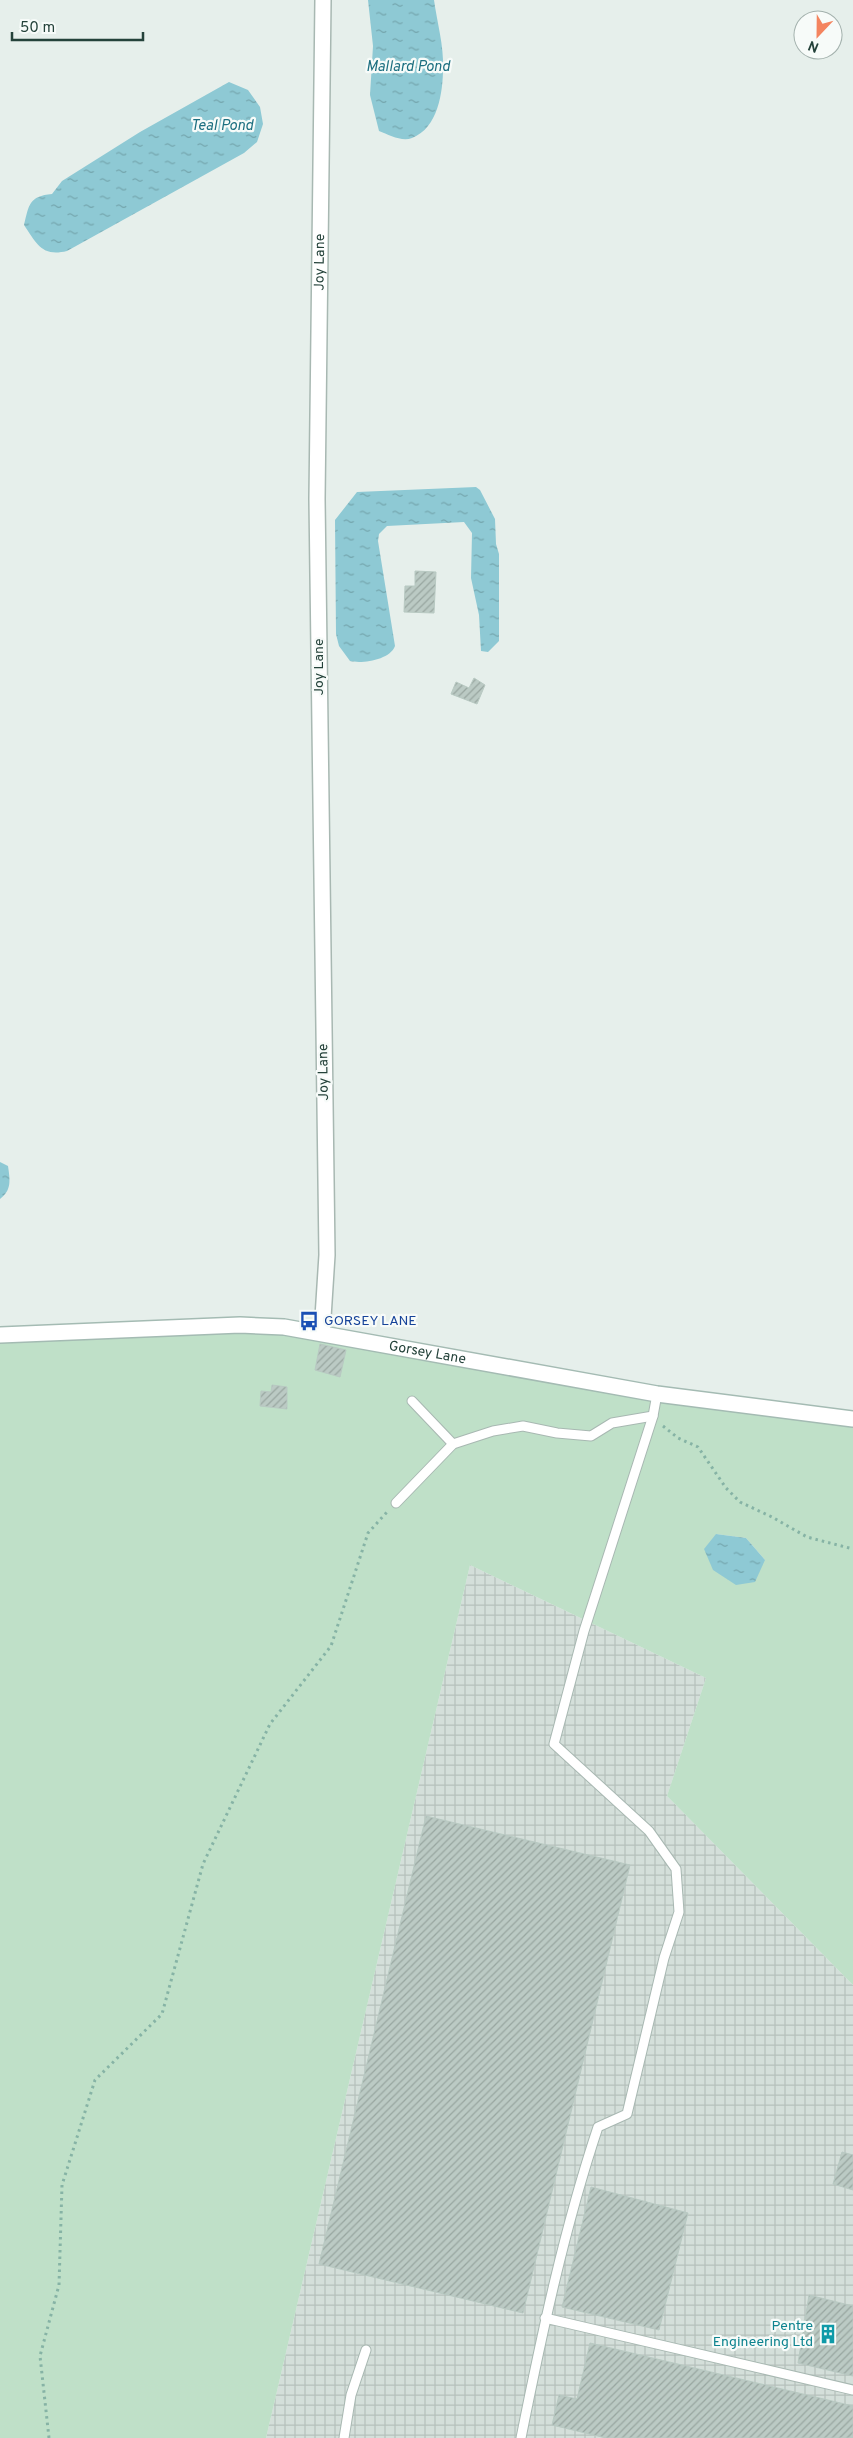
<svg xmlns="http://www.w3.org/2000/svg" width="853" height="2438" viewBox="0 0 853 2438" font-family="Overpass,sans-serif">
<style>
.industrial{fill:url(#industrial-grid)}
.green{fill:#bfe0c8;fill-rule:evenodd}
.water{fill:url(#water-ripples)}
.building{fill:url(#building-hatch);stroke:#b8c9c2}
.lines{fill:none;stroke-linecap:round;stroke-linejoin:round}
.lane-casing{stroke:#a8b8b2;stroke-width:11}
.street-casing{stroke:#a8b8b2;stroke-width:18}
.secondary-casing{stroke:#a4bbb3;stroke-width:18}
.path{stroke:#86b3a5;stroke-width:3;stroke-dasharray:2.5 4;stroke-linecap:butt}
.lane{stroke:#fff;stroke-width:9}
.street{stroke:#fff;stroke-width:15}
.secondary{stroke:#fff;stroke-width:15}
.labels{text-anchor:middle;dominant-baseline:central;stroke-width:4.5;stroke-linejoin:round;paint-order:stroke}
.street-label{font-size:14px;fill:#24423a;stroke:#f7fbf9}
.transit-label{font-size:14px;fill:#164399;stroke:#f7fbf9;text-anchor:start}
.culture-label{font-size:14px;fill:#0d838f;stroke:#f7fbf9;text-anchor:end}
.water-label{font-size:15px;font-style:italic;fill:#1c6f80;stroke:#f7fbf9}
</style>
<defs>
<pattern id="industrial-grid" width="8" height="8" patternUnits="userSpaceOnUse" patternTransform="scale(1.25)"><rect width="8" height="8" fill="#d4dfda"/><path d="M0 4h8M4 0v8" fill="none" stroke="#b6c1bc"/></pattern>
<pattern id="water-ripples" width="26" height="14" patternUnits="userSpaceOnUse" patternTransform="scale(1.25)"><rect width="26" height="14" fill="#8ec9d4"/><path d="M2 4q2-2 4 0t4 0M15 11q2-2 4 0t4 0" fill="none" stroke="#74a5ad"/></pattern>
<pattern id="building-hatch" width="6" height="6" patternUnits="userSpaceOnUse" patternTransform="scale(1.25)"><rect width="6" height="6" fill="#bbcac4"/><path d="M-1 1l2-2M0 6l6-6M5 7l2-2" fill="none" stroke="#98a6a0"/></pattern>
</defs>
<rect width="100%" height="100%" fill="#e6efeb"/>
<polygon class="industrial" points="470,1565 706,1678 667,1796 853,1985 853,2438 266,2438"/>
<path class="green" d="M284,1327L853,1418V1985L667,1796L706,1678L470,1565L266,2438H0V1342ZM716,1534L746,1538L765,1560Z"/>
<g class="water">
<path d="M368,0H434C437,22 444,46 443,68C443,92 438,128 412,138C402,142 389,135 379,131L370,95L373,46Z"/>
<path d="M229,82L248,90L260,107L263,124L257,142L244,153L67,251C42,257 37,244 24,225C29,205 29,196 52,194L62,181L140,132Z"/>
<path d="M476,487L480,490L495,519L496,544L499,554V641L488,652L481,651L479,615L471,578L472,533L464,522L387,526L379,534L378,541L395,646C390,660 362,664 350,661L339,646L336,634L335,520L357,492Z"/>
<path d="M0,1162L8,1166C10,1180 12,1190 0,1199Z"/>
<polygon points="716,1534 746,1538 765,1560 755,1582 736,1585 713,1570 704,1549"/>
</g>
<g class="building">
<polygon points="415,571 436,572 434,613 404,612 405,586 415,586"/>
<polygon points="474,678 485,685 477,704 451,694 456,682 469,688"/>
<polygon points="320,1344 346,1350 340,1377 315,1370"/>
<polygon points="272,1385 287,1387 287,1409 260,1406 261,1391 271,1392"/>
<polygon points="426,1816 630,1865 523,2313 319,2264"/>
<polygon points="842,2152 853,2155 853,2190 833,2184"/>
<polygon points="591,2187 688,2213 659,2330 562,2307"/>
<polygon points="809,2295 853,2306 853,2376 798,2363"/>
<polygon points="590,2343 853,2406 853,2438 606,2438 552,2425 559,2395 577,2399"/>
</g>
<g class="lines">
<defs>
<g id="lane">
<polyline points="412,1401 453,1444"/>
<polyline points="396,1503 453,1444 493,1431 523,1426 557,1433 591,1436 612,1423 653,1416"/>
<polyline points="545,2318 853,2390"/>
<polyline points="344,2438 351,2395 366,2350"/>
<path d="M521,2438C542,2333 564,2229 598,2127L627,2114L664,1958L679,1912L676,1869L649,1831L554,1744L584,1631L653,1416L657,1394"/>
</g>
<g id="street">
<path id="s1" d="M322,1333L327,1255L317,499L323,0"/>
</g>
<g id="secondary">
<path id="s2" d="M0,1335L240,1325L284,1327L657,1394L853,1419"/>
</g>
</defs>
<use href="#lane" class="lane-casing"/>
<use href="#street" class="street-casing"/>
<use href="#secondary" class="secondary-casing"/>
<g class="path">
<polyline points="663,1426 678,1438 698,1447 726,1488 740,1502 772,1517 807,1537 853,1549"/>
<polyline points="49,2438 40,2356 59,2285 62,2185 95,2080 162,2014 203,1864 270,1724 331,1646 368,1533 387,1512"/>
</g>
<use href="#lane" class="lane"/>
<use href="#street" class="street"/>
<use href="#secondary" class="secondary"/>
</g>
<defs>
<symbol id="bus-bare" viewBox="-9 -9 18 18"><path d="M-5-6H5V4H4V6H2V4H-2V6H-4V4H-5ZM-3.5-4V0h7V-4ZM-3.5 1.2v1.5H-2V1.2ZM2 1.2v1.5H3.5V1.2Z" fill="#1a4fb4" stroke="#f7fbf9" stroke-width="2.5" paint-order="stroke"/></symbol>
<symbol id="building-bare" viewBox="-9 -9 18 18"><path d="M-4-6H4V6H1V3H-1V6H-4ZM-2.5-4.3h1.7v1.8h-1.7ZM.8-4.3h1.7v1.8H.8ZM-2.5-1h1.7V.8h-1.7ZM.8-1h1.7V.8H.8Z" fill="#0f9aa8" stroke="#f7fbf9" stroke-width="2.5" paint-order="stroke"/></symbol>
</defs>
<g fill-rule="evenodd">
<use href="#bus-bare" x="295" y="1307" width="28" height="28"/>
<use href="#building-bare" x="814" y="2320" width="28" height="28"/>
</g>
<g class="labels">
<g class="street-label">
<text stroke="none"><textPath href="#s1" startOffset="1071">Joy Lane</textPath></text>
<text transform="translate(319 667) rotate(-90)">Joy Lane</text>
<text transform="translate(324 1072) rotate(-91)">Joy Lane</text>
<text stroke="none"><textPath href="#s2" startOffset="430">Gorsey Lane</textPath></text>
</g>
<g class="transit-label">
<text x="324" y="1321">GORSEY LANE</text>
</g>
<g class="culture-label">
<text x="813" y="2326">Pentre<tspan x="813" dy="16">Engineering Ltd</tspan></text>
</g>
<g class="water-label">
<text x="408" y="67">Mallard Pond</text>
<text x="222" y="126">Teal Pond</text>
</g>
</g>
<g transform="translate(818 35) rotate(202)"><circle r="24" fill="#f7fbf9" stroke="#a3b1ad"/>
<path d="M0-4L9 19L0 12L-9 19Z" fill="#f4845f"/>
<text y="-8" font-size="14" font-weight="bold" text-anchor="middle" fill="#24423a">N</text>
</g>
<path d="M12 32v8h131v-8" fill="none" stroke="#24423a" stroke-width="2.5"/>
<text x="20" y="32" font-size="15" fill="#24423a" stroke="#f7fbf9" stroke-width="4" paint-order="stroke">50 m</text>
</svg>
